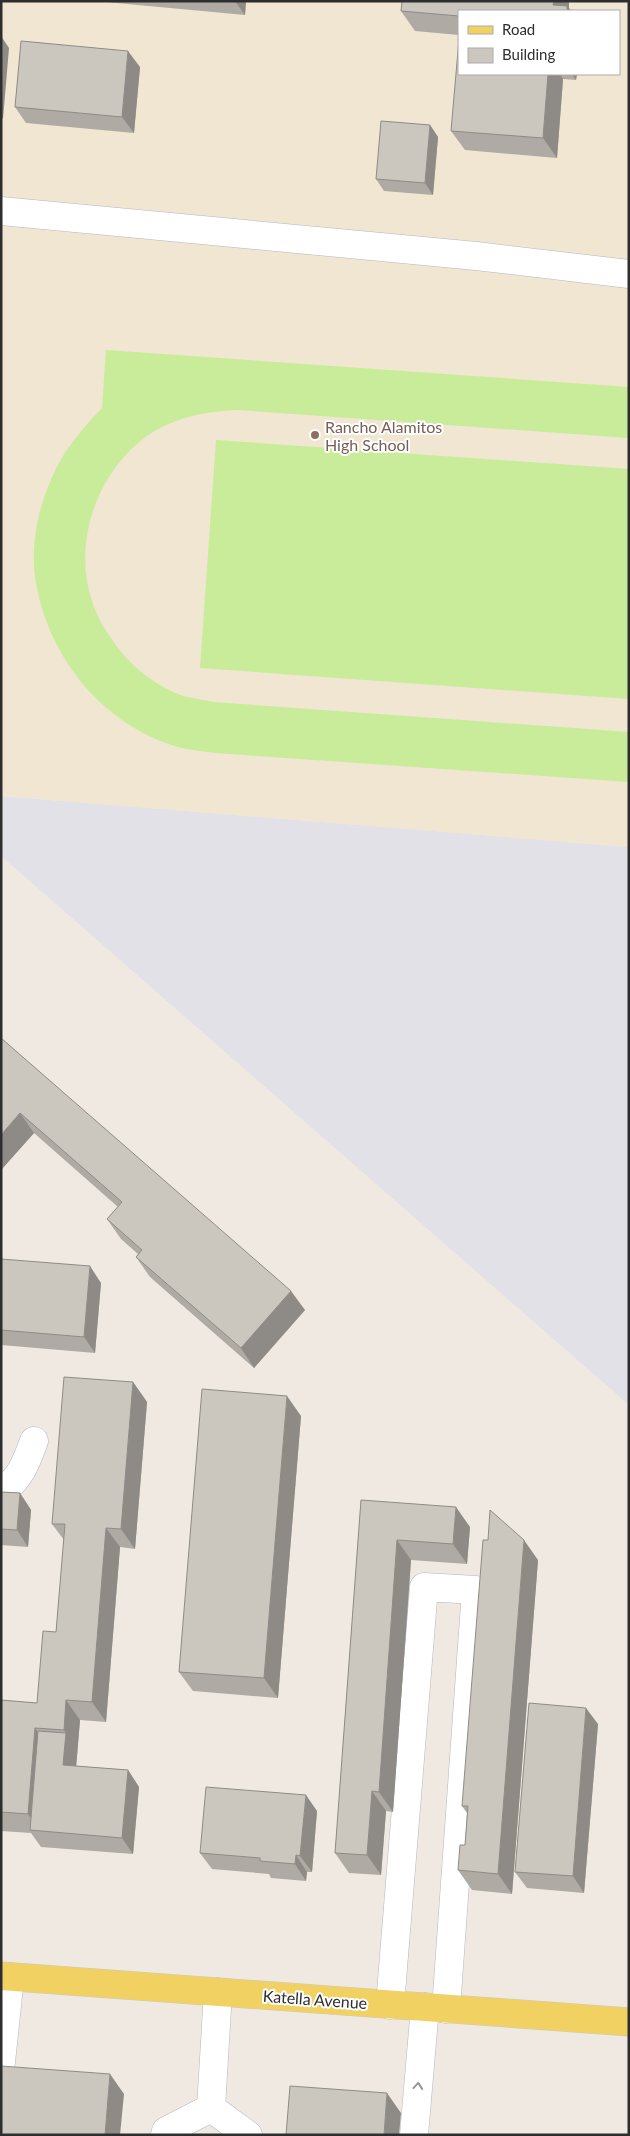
<svg xmlns="http://www.w3.org/2000/svg" width="630" height="2136" viewBox="0 0 630 2136" font-family="Lato,sans-serif">
<style>
.industrial{fill:#e3e1e8}
.education{fill:#f0e6d1;fill-rule:evenodd}
.pitch{fill:#c9ec9a}
.lines{fill:none;stroke-linecap:round;stroke-linejoin:round}
.minor-casing{stroke:#b4b7c1;stroke-width:29}
.major-casing{stroke:#c9c9c9;stroke-width:29}
.minor{stroke:#fff;stroke-width:28}
.major{stroke:#f2d163;stroke-width:28}
.wall{fill:#afaba4}
.shaded-wall{fill:#8e8b86}
.building{fill:#cbc7bf;stroke:#8e8b86}
.oneway{stroke:#969696}
.education-dot{fill:#8d6e63;stroke:#fff;stroke-width:2}
.labels{text-anchor:middle;dominant-baseline:central;stroke-width:4;stroke-linejoin:round;paint-order:stroke}
.education-label{font-size:16px;fill:#785e54;stroke:#fff;text-anchor:start}
.street-label{font-size:16px;fill:#2e2e2e;stroke:#fff}
</style>
<rect width="100%" height="100%" fill="#efe9e1"/>
<polygon class="industrial" points="1,796 629,847 629,1405 1,856"/>
<path class="education" d="M1,1H629V847L1,796ZM459,11H619V74H459Z"/>
<g class="pitch">
<path d="M106,350L629,387V438L237,410C212,411 188,415 164,426C103,456 70,537 92,601C96,614 103,627 111,638C128,665 157,688 187,697C196,699 205,700 214,702L629,732V782L215,753C203,751 189,750 178,747C103,725 49,658 36,583C30,550 37,512 50,482C61,453 81,430 102,408Z"/>
<polygon points="216,440 629,469 629,699 200,668"/>
</g>
<g class="lines">
<defs>
<g id="minor">
<polyline points="1,211 476,256 629,274"/>
<path d="M1,1491C20,1481 27,1460 34,1441"/>
<polyline points="390,2005 424,1587 476,1590 446,2009"/>
<polyline points="1,2062 10,1977"/>
<polyline points="211,2108 248,2135"/>
<polyline points="165,2135 166,2131 211,2108 218,1992"/>
<polyline points="414,2135 425,2007"/>
</g>
<polyline id="major" points="1,1976 629,2022"/>
</defs>
<use href="#minor" class="minor-casing"/>
<use href="#major" class="major-casing"/>
<use href="#minor" class="minor"/>
<use href="#major" class="major"/>
</g>
<g class="wall">
<polygon points="95,1 246,1 245,15"/>
<polygon points="402,1 569,1 569,8 571,11 459,11 459,35 415,31 401,11"/>
<polygon points="140,67 134,133 26,123 15,107"/>
<polygon points="459,74 577,74 576,80 563,79 557,158 465,150 451,131"/>
<polygon points="430,125 438,137 433,195 384,191 376,179"/>
<polygon points="1,1038 305,1310 254,1368 150,1277 136,1257 138,1254 121,1239 107,1219 118,1207 34,1133 1,1170"/>
<polygon points="1,1259 101,1283 95,1353 1,1345"/>
<polygon points="133,1382 147,1402 135,1549 120,1547 106,1722 80,1720 76,1766 128,1770 139,1787 133,1854 41,1847 31,1833 1,1831 1,1700 37,1703 56,1632 64,1540 52,1524"/>
<polygon points="301,1416 278,1698 193,1691 179,1672"/>
<polygon points="1,1492 20,1493 31,1510 28,1547 1,1545"/>
<polygon points="361,1500 470,1527 467,1564 411,1560 393,1812 386,1811 381,1875 349,1873 335,1853"/>
<polygon points="538,1560 512,1894 472,1890 458,1870 465,1845 467,1813 462,1806"/>
<polygon points="598,1724 584,1893 527,1888 515,1872"/>
<polygon points="317,1811 312,1872 307,1872 306,1881 271,1878 269,1874 212,1869 200,1853"/>
</g>
<g class="shaded-wall">
<polygon points="235,1 246,1 245,15"/>
<polygon points="554,1 569,1 569,8 571,11 558,11 553,5"/>
<polygon points="1,36 9,48 3,119 1,116"/>
<polygon points="128,51 140,67 134,133 122,117"/>
<polygon points="548,74 560,74 563,79 557,158 543,138"/>
<polygon points="572,74 577,74 576,80"/>
<polygon points="430,125 438,137 433,195 425,183"/>
<polygon points="20,1113 34,1133 1,1170 1,1135"/>
<polygon points="90,1266 101,1283 95,1353 84,1337"/>
<polygon points="291,1291 305,1310 254,1368 241,1348"/>
<polygon points="133,1382 147,1402 135,1549 121,1529"/>
<polygon points="287,1396 301,1416 278,1698 264,1678"/>
<polygon points="20,1493 31,1510 28,1547 17,1530"/>
<polygon points="456,1507 470,1527 467,1564 453,1544"/>
<polygon points="106,1528 120,1547 106,1722 92,1702"/>
<polygon points="397,1540 411,1560 393,1812 379,1792"/>
<polygon points="524,1540 538,1560 512,1894 498,1874"/>
<polygon points="66,1700 80,1720 75,1781 63,1765 66,1733 64,1730"/>
<polygon points="586,1708 598,1724 584,1893 573,1876"/>
<polygon points="35,1728 49,1747 40,1831 28,1814"/>
<polygon points="128,1770 139,1787 133,1854 122,1838"/>
<polygon points="372,1791 386,1811 381,1875 367,1855"/>
<polygon points="306,1795 317,1811 312,1872 300,1856"/>
<polygon points="296,1855 307,1872 306,1881 295,1864"/>
<polygon points="110,2074 124,2094 120,2135 105,2135"/>
<polygon points="387,2093 401,2113 399,2135 384,2135"/>
</g>
<g class="building">
<polygon points="402,1 554,1 553,5 567,6 567,11 459,11 459,16 401,11"/>
<polygon points="459,39 459,74 548,74 543,138 451,131"/>
<polygon points="21,41 128,51 122,117 15,107"/>
<polygon points="381,121 430,125 425,183 376,179"/>
<polygon points="1,1038 291,1291 241,1348 136,1257 142,1250 107,1219 122,1202 20,1113 1,1135"/>
<polygon points="1,1259 90,1266 84,1337 1,1330"/>
<polygon points="64,1377 133,1382 121,1529 106,1528 92,1702 66,1700 64,1730 35,1728 28,1814 1,1812 1,1700 37,1703 43,1631 56,1632 65,1524 52,1524"/>
<polygon points="202,1389 287,1396 264,1678 179,1672"/>
<polygon points="1,1492 20,1493 17,1530 1,1529"/>
<polygon points="361,1500 456,1507 453,1544 397,1540 379,1792 372,1791 367,1855 335,1853"/>
<polygon points="490,1510 524,1540 498,1874 458,1870 460,1845 465,1845 468,1806 462,1806 483,1540 488,1540"/>
<polygon points="529,1703 586,1708 573,1876 515,1872"/>
<polygon points="38,1731 66,1733 63,1765 128,1770 122,1838 30,1830"/>
<polygon points="206,1787 306,1795 300,1856 296,1855 295,1864 260,1861 260,1858 200,1853"/>
<polygon points="1,2066 110,2074 105,2135 1,2135"/>
<polygon points="290,2086 387,2093 384,2135 286,2135"/>
</g>
<defs><path id="oneway-chevron" d="M-2-3.5L2.5 0L-2 3.5" fill="none" stroke-width="1.6" stroke-linecap="round" stroke-linejoin="round" transform="scale(1.25)"/></defs>
<use class="oneway" href="#oneway-chevron" transform="translate(418 2086) rotate(-85)"/>
<circle class="education-dot" cx="315" cy="435" r="5"/>
<g class="labels">
<g class="education-label">
<text x="325" y="426">Rancho Alamitos<tspan x="325" dy="18">High School</tspan></text>
</g>
<g class="street-label">
<text transform="translate(315 1999) rotate(4)">Katella Avenue</text>
</g>
</g>
<rect width="630" height="2136" fill="none" stroke="#2e2e2e" stroke-width="5"/>
<rect x="458" y="10" width="162" height="65" fill="#ffffff" stroke="#ababab"/>
<rect x="468" y="26" width="25" height="8" fill="#f2d163" stroke="#ababab"/>
<text x="502" y="35" font-size="15" fill="#2e2e2e">Road</text>
<rect x="468" y="48" width="25" height="15" fill="#cbc7bf" stroke="#ababab"/>
<text x="502" y="60" font-size="15" fill="#2e2e2e">Building</text>
</svg>
